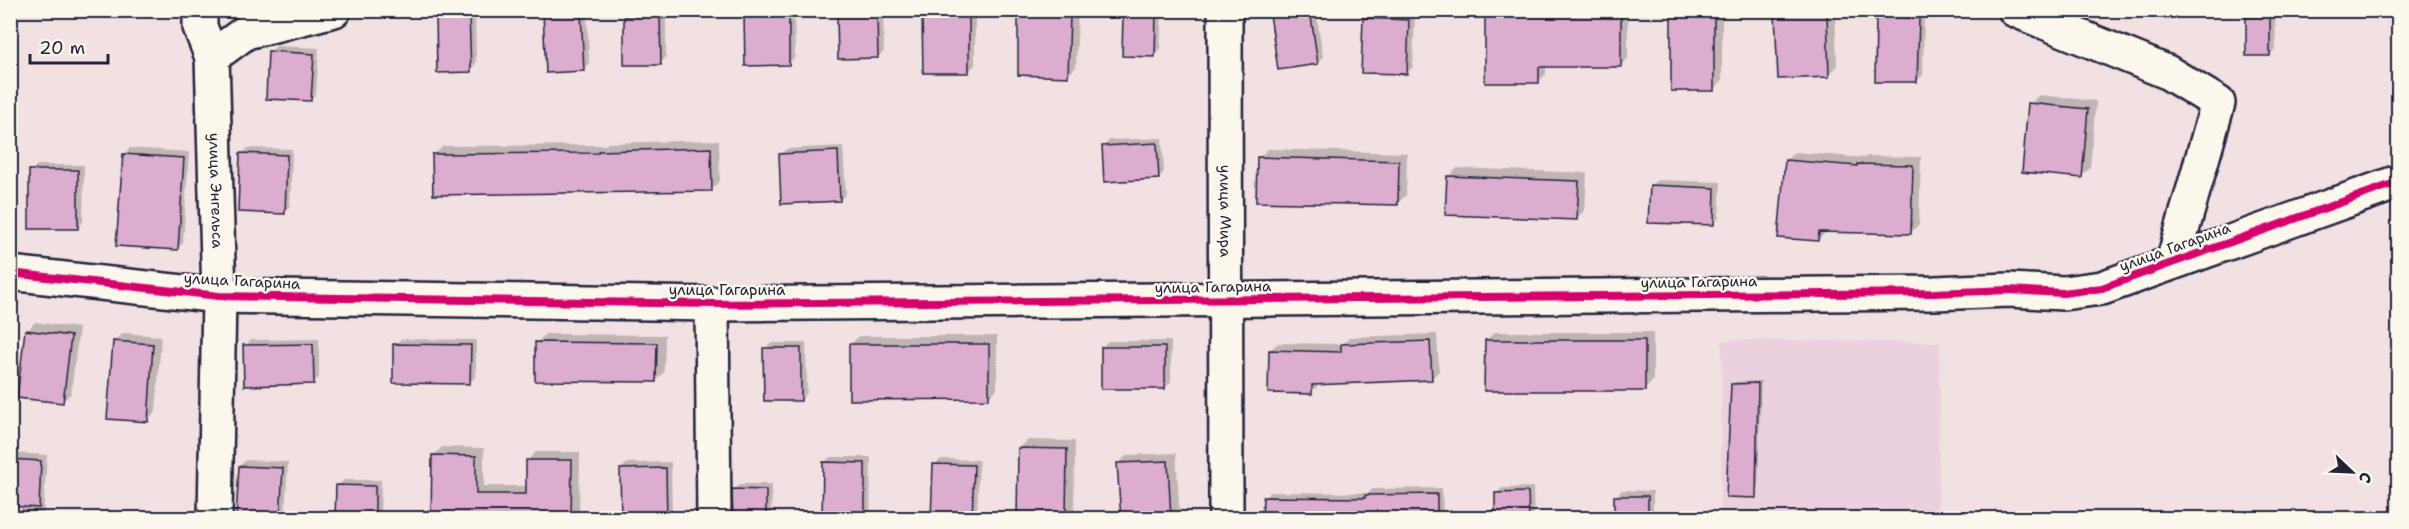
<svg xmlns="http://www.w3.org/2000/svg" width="2409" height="529" viewBox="0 0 2409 529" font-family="'Shantell Sans',sans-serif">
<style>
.built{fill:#ebd1dd}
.shadow{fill:#0003}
.building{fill:#dcadcf;stroke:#22223b;stroke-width:1.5}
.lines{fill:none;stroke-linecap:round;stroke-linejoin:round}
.minor-casing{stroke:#22223b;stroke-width:38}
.minor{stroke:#fbf7ec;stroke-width:33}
.cycleway-casing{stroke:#fbf7ec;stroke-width:11}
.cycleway{stroke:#d6006c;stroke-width:8}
.labels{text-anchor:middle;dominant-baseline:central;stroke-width:5;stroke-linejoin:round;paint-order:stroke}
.street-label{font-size:15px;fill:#22223b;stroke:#fbf7ec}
</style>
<rect width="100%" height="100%" fill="#f2e1e3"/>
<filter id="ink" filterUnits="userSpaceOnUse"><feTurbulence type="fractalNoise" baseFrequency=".0167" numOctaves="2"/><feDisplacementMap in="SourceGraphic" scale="12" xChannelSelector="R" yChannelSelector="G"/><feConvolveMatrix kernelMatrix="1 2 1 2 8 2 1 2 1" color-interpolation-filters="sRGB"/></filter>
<g filter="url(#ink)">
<polygon class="built" points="1722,340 1940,342 1938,518 1720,518"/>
<g class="shadow">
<polygon points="442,10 475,10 476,64 470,70 437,15"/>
<polygon points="548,10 587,10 589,63 583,69 545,14"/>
<polygon points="631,10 666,10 666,57 660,63 625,16"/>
<polygon points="794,10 795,57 789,63 746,17 752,11"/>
<polygon points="843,10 883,10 884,51 878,57 838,16"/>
<polygon points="928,10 975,10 975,65 969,71 924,14"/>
<polygon points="1026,10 1078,10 1076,67 1067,76 1020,16"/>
<polygon points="1129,10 1162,10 1160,50 1154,56 1125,14"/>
<polygon points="1275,10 1316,10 1323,57 1317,63 1271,14"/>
<polygon points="1492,10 1628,10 1628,58 1620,66 1546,66 1546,74 1538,82 1487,15"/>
<polygon points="1678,10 1722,10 1722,81 1713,90 1673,15"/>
<polygon points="1782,10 1835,10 1837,67 1828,75 1777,15"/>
<polygon points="2253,11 2275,11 2276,49 2270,55 2247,17"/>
<polygon points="1884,12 1924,12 1923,75 1917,81 1878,18"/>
<polygon points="1370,13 1415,14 1413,67 1407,73 1364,19"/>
<polygon points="276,46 319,48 316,94 310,100 270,52"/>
<polygon points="2039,95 2096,101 2090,168 2081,177 2030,104"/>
<polygon points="1162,138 1164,172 1158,178 1104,146 1110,140"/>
<polygon points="719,140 720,181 712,189 434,155 443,146 605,145 608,143"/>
<polygon points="843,146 846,194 840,200 780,155 786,149"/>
<polygon points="130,148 189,152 183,243 177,249 124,154"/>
<polygon points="248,148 292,149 290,206 284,212 242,154"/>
<polygon points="1267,149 1407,153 1406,195 1397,204 1259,158"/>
<polygon points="1795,152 1865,158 1867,156 1921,157 1919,224 1910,233 1827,231 1818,240 1786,160"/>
<polygon points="37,165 84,165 83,222 77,228 31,171"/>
<polygon points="1457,168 1587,173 1585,210 1576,219 1449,176"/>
<polygon points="1657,180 1721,182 1719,218 1713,224 1651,186"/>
<polygon points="35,322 79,328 71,393 63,401 27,331"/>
<polygon points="1495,332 1653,332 1653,381 1644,390 1486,340"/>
<polygon points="123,333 161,336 156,412 147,420 114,341"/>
<polygon points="545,334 665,335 664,372 656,381 537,343"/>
<polygon points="1437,334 1439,371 1431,379 1319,385 1311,392 1270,350 1278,343 1343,344 1350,337"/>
<polygon points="859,336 997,336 997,389 988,398 850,345"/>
<polygon points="319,339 319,377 313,383 245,346 251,340"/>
<polygon points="401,339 476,340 476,376 470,382 395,345"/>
<polygon points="1108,341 1171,341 1171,382 1165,388 1102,347"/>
<polygon points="771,343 806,343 807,393 801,399 765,349"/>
<polygon points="1761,381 1758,493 1755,496 1732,385 1735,382"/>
<polygon points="1028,440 1075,441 1074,518 1018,518 1019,449"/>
<polygon points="442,447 484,448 484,486 527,486 528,460 536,452 580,452 579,518 432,518 433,456"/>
<polygon points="10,453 47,455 43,518 21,518 21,506 10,505"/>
<polygon points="1176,453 1180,518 1123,518 1118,464 1127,455"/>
<polygon points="830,457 871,457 870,518 823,518 824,463"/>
<polygon points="941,459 979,460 977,518 933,518 935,465"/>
<polygon points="246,460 288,462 285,518 237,518 240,466"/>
<polygon points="671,462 672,518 622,518 621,469 627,463"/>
<polygon points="344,480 381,480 380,518 337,518 338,486"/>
<polygon points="740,484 772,484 771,518 734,518 734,490"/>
<polygon points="1533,487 1534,518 1497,518 1496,494 1502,488"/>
<polygon points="1442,488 1443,518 1264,518 1264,498 1270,492 1369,493 1372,489"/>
<polygon points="1622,490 1653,491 1653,518 1615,518 1616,496"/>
</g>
<g class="building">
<polygon points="1290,10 1310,10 1318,64 1278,70 1270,14"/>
<polygon points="581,12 584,71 546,73 543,13"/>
<polygon points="469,13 471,72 437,73 436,14"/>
<polygon points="1578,13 1621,14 1621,67 1539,67 1539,83 1485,83 1485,15 1578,15"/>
<polygon points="1827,13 1829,77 1778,79 1775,15"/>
<polygon points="877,14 878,58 838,59 837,15"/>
<polygon points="922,14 969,14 969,73 923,73"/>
<polygon points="1123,14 1156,15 1155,57 1122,56"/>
<polygon points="660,15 661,65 624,65 624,16"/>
<polygon points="789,15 789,65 745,66 744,16"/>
<polygon points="1070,15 1068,77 1018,75 1018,16"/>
<rect x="1671" y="15" width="43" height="76"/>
<polygon points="2270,16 2270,56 2246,56 2246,17"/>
<polygon points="1876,17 1919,18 1917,82 1875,82"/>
<polygon points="1363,18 1409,20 1407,74 1361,73"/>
<polygon points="268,51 314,54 311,101 266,99"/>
<polygon points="2028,103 2088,109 2082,178 2022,172"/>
<polygon points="1157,143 1159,179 1104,182 1102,146"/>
<polygon points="711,148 712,191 433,195 432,154 598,153 598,151"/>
<polygon points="838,151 840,201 781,204 779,154"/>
<polygon points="240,153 287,155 285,214 238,212"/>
<polygon points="123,154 184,158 178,250 116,246"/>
<polygon points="1257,157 1399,161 1398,205 1256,202"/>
<polygon points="1785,160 1857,166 1857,164 1913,165 1911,234 1819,232 1818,241 1778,238"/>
<rect x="29" y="170" width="49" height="59"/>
<polygon points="1447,176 1579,181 1577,220 1445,215"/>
<polygon points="1650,185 1715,188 1714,225 1648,223"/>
<polygon points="25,330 71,336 63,403 17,398"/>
<polygon points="1485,340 1645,340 1645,391 1484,391"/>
<polygon points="113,341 153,344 148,422 107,419"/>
<polygon points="1430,341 1432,380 1312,385 1312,394 1268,393 1269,350 1341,352 1341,344"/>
<polygon points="535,342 657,343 656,382 535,381"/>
<polygon points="313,344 314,384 244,386 243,345"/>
<polygon points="393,344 471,345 470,384 393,383"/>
<polygon points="849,344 989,344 989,399 849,400"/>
<rect x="1101" y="347" width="64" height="42"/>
<polygon points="763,348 801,348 801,401 764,401"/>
<polygon points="1758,383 1756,498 1726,497 1731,384"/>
<polygon points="1018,448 1067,449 1066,519 1017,519"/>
<polygon points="432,455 476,456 476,494 526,494 526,460 572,460 571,519 431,519"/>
<polygon points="10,459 41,461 39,508 10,506"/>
<polygon points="1168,461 1171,519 1121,519 1117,463"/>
<polygon points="823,462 865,463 865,519 822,519"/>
<polygon points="933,464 974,465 972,519 931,519"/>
<polygon points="239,466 283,468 280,519 236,519"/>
<polygon points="666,468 667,519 621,519 620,469"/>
<polygon points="336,485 375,486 375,519 335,519"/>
<polygon points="732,489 766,490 766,519 733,519"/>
<polygon points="1528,492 1529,519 1495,519 1495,493"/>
<polygon points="1437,494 1437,519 1262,519 1263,497 1365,498 1365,495"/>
<rect x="1614" y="496" width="34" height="23"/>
</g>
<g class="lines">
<defs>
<g id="minor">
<path id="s1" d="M200,10V27L212,57L219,296L215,518"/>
<path id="s2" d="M1225,10L1226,518"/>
<polyline points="2015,10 2167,72 2218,103 2173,262"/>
<polyline points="212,57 246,32 334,10"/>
<polyline points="10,273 219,296 712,304 1934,293 2009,290 2063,293 2102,288 2398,182"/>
<polyline points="712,304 714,518"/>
</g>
</defs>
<use href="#minor" class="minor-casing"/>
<use href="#minor" class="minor"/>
<defs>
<polyline id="cycleway" points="10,273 219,296 712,304 1934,293 2009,290 2063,293 2102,288 2398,182"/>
</defs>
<use href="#cycleway" class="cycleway-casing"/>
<use href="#cycleway" class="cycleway"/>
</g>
</g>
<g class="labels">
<g class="street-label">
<text stroke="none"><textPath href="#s1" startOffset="183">улица Энгельса</textPath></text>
<text stroke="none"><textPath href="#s2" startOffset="201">улица Мира</textPath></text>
<text transform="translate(2175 247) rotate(-20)">улица Гагарина</text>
<text transform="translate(242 281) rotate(3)">улица Гагарина</text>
<text transform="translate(1699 282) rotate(-1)">улица Гагарина</text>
<text transform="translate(1213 287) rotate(-1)">улица Гагарина</text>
<text x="727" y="290">улица Гагарина</text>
</g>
</g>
<rect width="2409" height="529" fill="none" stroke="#fbf7ec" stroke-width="36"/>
<rect x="18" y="18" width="2373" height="493" fill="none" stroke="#22223b" stroke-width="2" filter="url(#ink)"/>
<g transform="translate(2352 472) rotate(113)" stroke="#fbf7ec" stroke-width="4.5" paint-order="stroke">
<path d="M0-4.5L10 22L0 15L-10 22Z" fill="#22223b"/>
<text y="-9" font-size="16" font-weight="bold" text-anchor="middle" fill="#22223b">С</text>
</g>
<path d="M30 54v9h78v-9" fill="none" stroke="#22223b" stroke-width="3"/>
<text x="39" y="54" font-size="18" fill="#22223b" stroke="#fbf7ec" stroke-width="4.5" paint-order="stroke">20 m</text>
</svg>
